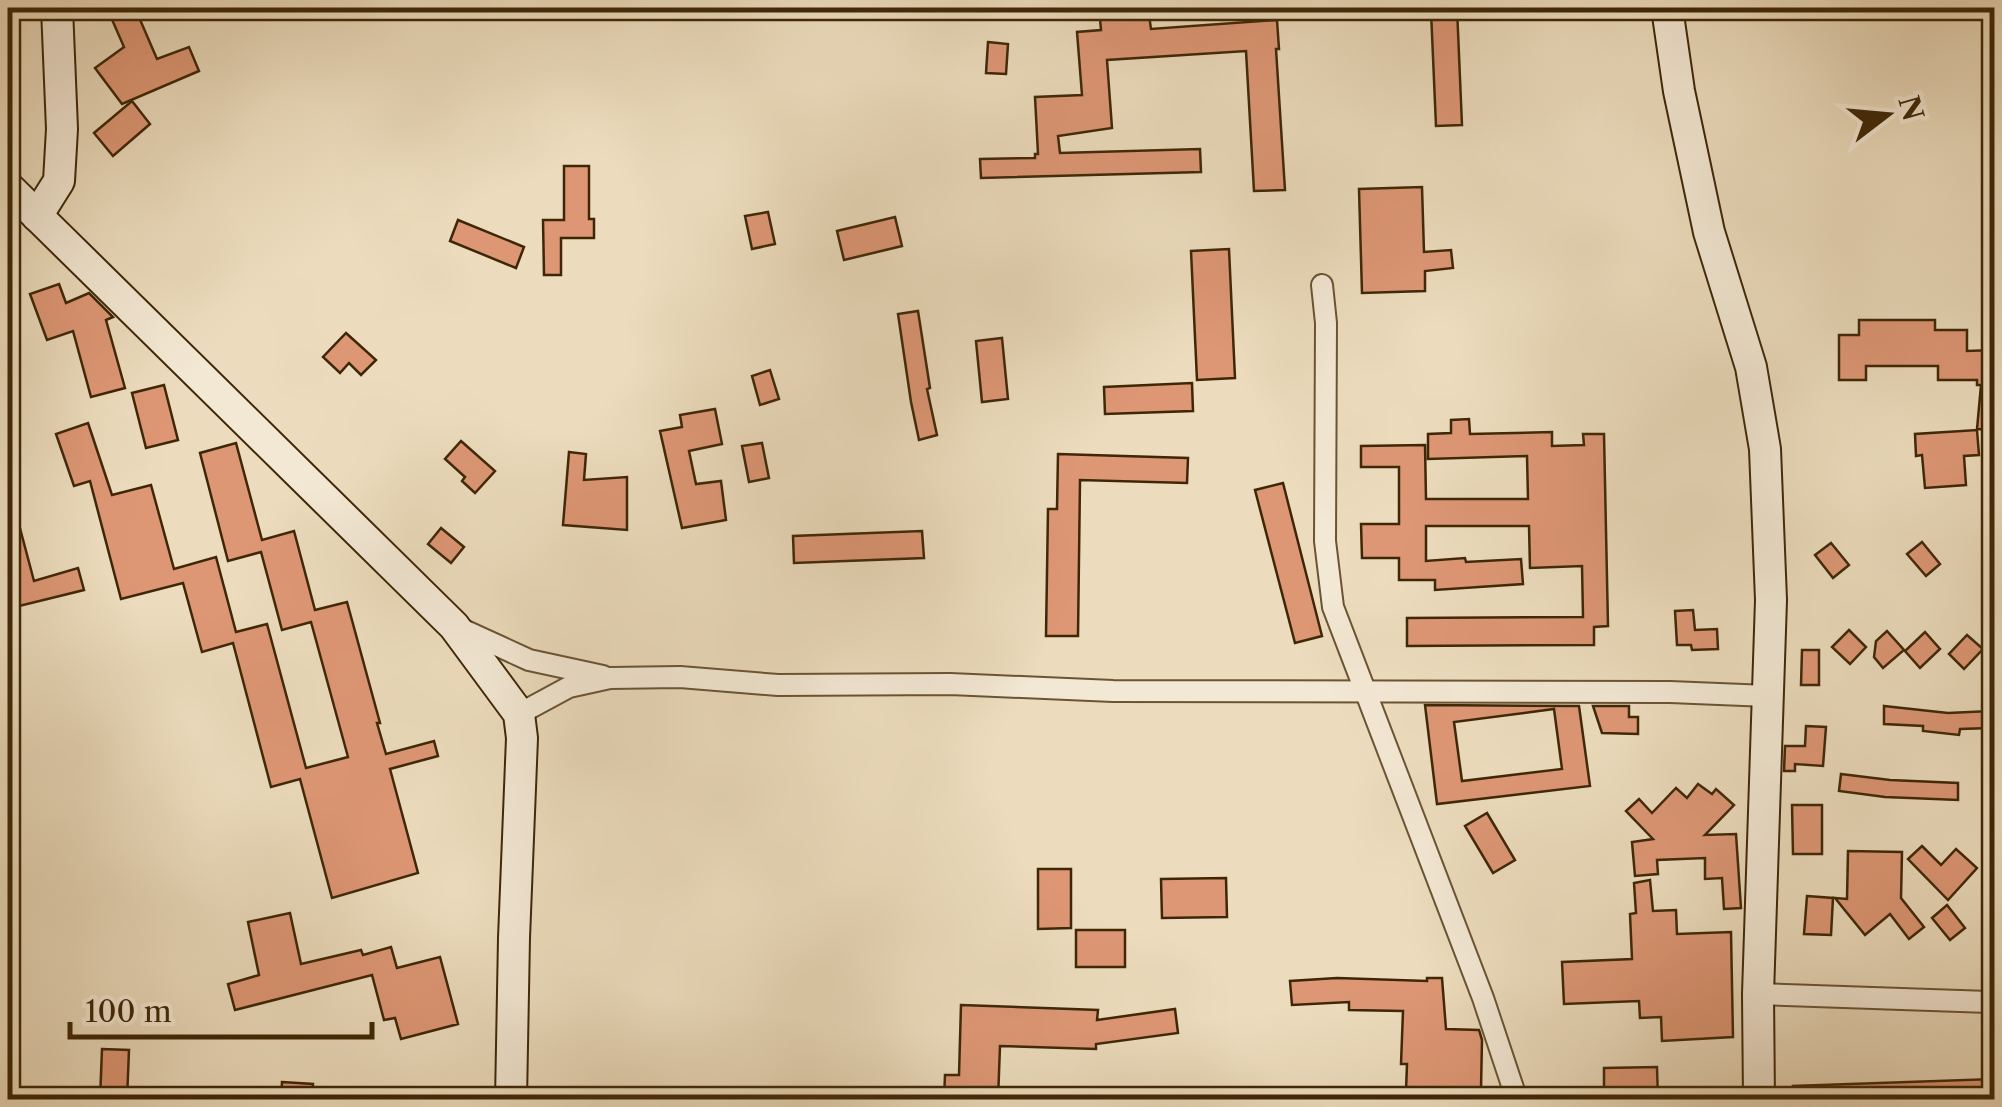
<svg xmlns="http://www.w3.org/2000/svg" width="2002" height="1107" viewBox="0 0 2002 1107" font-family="'Libre Caslon Text',serif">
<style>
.building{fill:#de9775;stroke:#3e2707;stroke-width:2.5;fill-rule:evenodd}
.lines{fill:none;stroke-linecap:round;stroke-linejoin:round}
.street-casing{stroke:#6a5434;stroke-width:24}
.secondary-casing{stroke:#3e2707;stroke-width:34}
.street{stroke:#f3e8d4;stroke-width:20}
.secondary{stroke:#f3e8d4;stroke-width:30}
</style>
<rect width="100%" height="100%" fill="#ecdcbd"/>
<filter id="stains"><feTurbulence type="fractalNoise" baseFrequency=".002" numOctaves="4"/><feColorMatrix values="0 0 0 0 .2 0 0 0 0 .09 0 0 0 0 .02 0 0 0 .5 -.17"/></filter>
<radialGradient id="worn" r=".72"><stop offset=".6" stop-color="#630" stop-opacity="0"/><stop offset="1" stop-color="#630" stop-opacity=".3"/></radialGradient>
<g class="building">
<polygon points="107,8 135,8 157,59 189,47 199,71 122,104 95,68 124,47"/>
<polygon points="1099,8 1148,8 1151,29 1277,20 1279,49 1276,49 1285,190 1254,191 1246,51 1107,60 1112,128 1058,136 1060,153 1200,149 1201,172 981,178 980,159 1035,158 1035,154 1038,154 1035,97 1082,95 1077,32 1101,30"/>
<polygon points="1438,8 1457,8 1462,125 1436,126 1431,11 1438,11"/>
<polygon points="988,42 1008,44 1006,74 986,73"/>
<polygon points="132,101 150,124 113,156 94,133"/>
<polygon points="564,166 589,166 589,219 594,219 594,238 561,238 561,275 544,275 543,220 564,220"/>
<polygon points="1422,187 1424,252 1451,250 1453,268 1425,271 1425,291 1362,293 1359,189"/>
<polygon points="768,212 775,244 752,249 745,216"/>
<polygon points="895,217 902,246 844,260 837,231"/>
<polygon points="458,220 524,247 516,268 450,241"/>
<polygon points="1229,249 1235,378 1197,380 1191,251"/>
<polygon points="59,284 66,303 89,293 113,317 106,320 125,388 91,397 73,331 47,340 30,294"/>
<polygon points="918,311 930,388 927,389 937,435 919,440 911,402 898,314"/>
<polygon points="1859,320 1935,320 1935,330 1967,330 1967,351 1994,350 1994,430 1977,429 1981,385 1977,385 1977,380 1938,380 1938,366 1866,366 1866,380 1839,380 1839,335 1859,335"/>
<polygon points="346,333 376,360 361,375 349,363 340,373 323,357"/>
<polygon points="1002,338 1008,399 982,402 976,341"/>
<polygon points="770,370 779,399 760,405 752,376"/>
<polygon points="1192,383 1193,411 1105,414 1104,387"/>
<polygon points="164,385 178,440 146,448 132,393"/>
<polygon points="715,409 722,444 689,451 696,484 721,481 726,520 682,528 660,431 682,427 680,415"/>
<polygon points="1469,419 1470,434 1552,432 1552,446 1584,445 1583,434 1604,434 1608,626 1594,627 1594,645 1407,646 1407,618 1583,617 1582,566 1530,568 1529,526 1426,526 1426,561 1465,558 1466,562 1521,559 1523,584 1435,590 1435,580 1399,580 1399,558 1362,558 1361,524 1399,524 1399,467 1361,467 1361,446 1425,445 1426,499 1528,499 1527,456 1428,459 1428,434 1451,433 1451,420"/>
<polygon points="88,423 112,495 151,485 174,569 216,557 236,632 267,624 306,768 348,757 311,622 282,630 261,552 228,561 200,453 236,443 262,540 294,531 315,610 347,602 380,723 377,723 386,754 434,741 438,756 390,769 418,873 332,898 300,779 271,787 233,643 202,652 183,583 121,599 90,481 74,486 56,434"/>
<polygon points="1977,430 1979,455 1964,456 1966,485 1925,488 1922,455 1916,456 1915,434"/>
<polygon points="461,441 495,471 475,493 462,481 465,477 445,459"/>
<polygon points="762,443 769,478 749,482 742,446"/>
<polygon points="569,452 586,454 584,480 627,477 627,530 563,525"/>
<polygon points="1058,454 1188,458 1187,483 1080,480 1078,636 1046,636 1048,509 1057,509"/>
<polygon points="1283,483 1322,636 1295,643 1255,490"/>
<polygon points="13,502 34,581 78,568 84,590 11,608 8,594 8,503"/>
<polygon points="441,528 464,547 451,563 428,544"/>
<polygon points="922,531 924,558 794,563 793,536"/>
<polygon points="1922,542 1940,564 1926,576 1907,554"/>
<polygon points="1831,543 1849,565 1833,578 1815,555"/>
<polygon points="1693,610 1695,630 1717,629 1718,649 1692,650 1691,645 1677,645 1675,611"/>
<polygon points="1849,630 1866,647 1850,664 1832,647"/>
<polygon points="1887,631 1904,650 1883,668 1874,657 1876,641"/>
<polygon points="1925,632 1940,649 1920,668 1905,651"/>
<polygon points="1967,635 1983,649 1964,669 1949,654"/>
<polygon points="1802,650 1819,650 1819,685 1801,685"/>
<path d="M1425,705L1579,706L1590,786L1437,804ZM1554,709L1562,769L1462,781L1454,722Z"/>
<polygon points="1593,706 1629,706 1629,717 1638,717 1638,734 1602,733"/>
<polygon points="1884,706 1948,713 1990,711 1991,728 1960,729 1959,735 1923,731 1923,726 1884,724"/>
<polygon points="1806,726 1826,727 1823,766 1795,764 1795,771 1784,771 1785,746 1805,746"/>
<polygon points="1841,774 1890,780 1958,783 1958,800 1885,797 1839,791"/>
<polygon points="1698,784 1712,794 1716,789 1734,805 1705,835 1736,834 1741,908 1724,909 1722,878 1705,879 1705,858 1657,860 1658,874 1635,876 1632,842 1653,839 1626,811 1639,799 1652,813 1676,788 1687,798"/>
<polygon points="1792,805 1822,805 1822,854 1793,854"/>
<polygon points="1487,813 1515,860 1493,873 1465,826"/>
<polygon points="1922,846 1941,865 1956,849 1977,868 1948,900 1908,859"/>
<polygon points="1848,851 1902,852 1901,898 1924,927 1909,939 1890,914 1865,935 1835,898 1847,899"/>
<polygon points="1038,869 1071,869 1071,928 1038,929"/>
<polygon points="1226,878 1227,917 1162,918 1161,879"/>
<polygon points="1650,880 1653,911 1676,910 1677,934 1731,932 1733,1037 1662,1041 1661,1017 1640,1018 1639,1001 1564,1004 1562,962 1632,959 1630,914 1636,913 1634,883"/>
<polygon points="1807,896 1833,898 1831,935 1804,934"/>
<polygon points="1947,905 1965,928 1950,940 1932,918"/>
<polygon points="290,913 301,964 361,950 363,955 391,947 397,968 440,957 458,1024 401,1039 395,1018 384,1020 372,975 235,1010 228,984 259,975 248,922"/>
<rect x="1076" y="930" width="49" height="37"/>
<polygon points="1337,978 1427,981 1427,978 1442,978 1446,1029 1479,1030 1482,1040 1481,1089 1406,1091 1407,1064 1401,1064 1403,1011 1349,1010 1349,1002 1292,1005 1290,981"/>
<polygon points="961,1005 1098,1010 1097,1020 1175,1009 1178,1033 1096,1044 1096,1049 1000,1046 998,1100 944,1100 945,1075 959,1075"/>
<polygon points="102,1049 129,1050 127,1100 100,1100"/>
<polygon points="1657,1067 1658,1100 1604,1100 1604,1068"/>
<polygon points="1994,1079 1994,1100 1794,1100 1793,1086"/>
<polygon points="282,1082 313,1084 312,1100 281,1100"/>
</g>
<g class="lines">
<defs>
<g id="street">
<polyline points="1322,285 1326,323 1325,541 1333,607 1483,998 1517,1100"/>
<polyline points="457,627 529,660 603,676"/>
<polyline points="519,714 569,687 610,678 680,677 778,685 950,684 1113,691 1670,692 1768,696"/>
<polyline points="1758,994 1989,1002 1994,1000"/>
</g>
<g id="secondary">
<polyline points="1667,8 1679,91 1709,232 1751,367 1765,449 1771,600 1758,994 1759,1100"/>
<polyline points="8,187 454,626 519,714 522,738 514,938 511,1100"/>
<polyline points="37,216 59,181 62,129 57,8"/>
</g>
</defs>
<use href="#street" class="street-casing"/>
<use href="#secondary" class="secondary-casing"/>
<use href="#street" class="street"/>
<use href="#secondary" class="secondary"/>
</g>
<rect width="2002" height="1107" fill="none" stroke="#ecdcbd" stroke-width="40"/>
<rect x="10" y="10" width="1982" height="1087" fill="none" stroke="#3e2707" stroke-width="5"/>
<rect x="20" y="20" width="1962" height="1067" fill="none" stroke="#3e2707" stroke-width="2.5"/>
<g transform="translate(1887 115) rotate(74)" stroke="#f3e8d4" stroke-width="8" paint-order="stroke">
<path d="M0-8L18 38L0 25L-18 38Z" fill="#3e2707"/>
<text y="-15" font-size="28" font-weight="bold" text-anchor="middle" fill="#3e2707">N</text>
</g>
<path d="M70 1022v15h302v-15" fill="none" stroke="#3e2707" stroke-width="5"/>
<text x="85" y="1022" font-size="30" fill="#3e2707" stroke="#f3e8d4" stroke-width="8" paint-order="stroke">100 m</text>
<rect width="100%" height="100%" filter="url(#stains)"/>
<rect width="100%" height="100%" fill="url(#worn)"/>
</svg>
